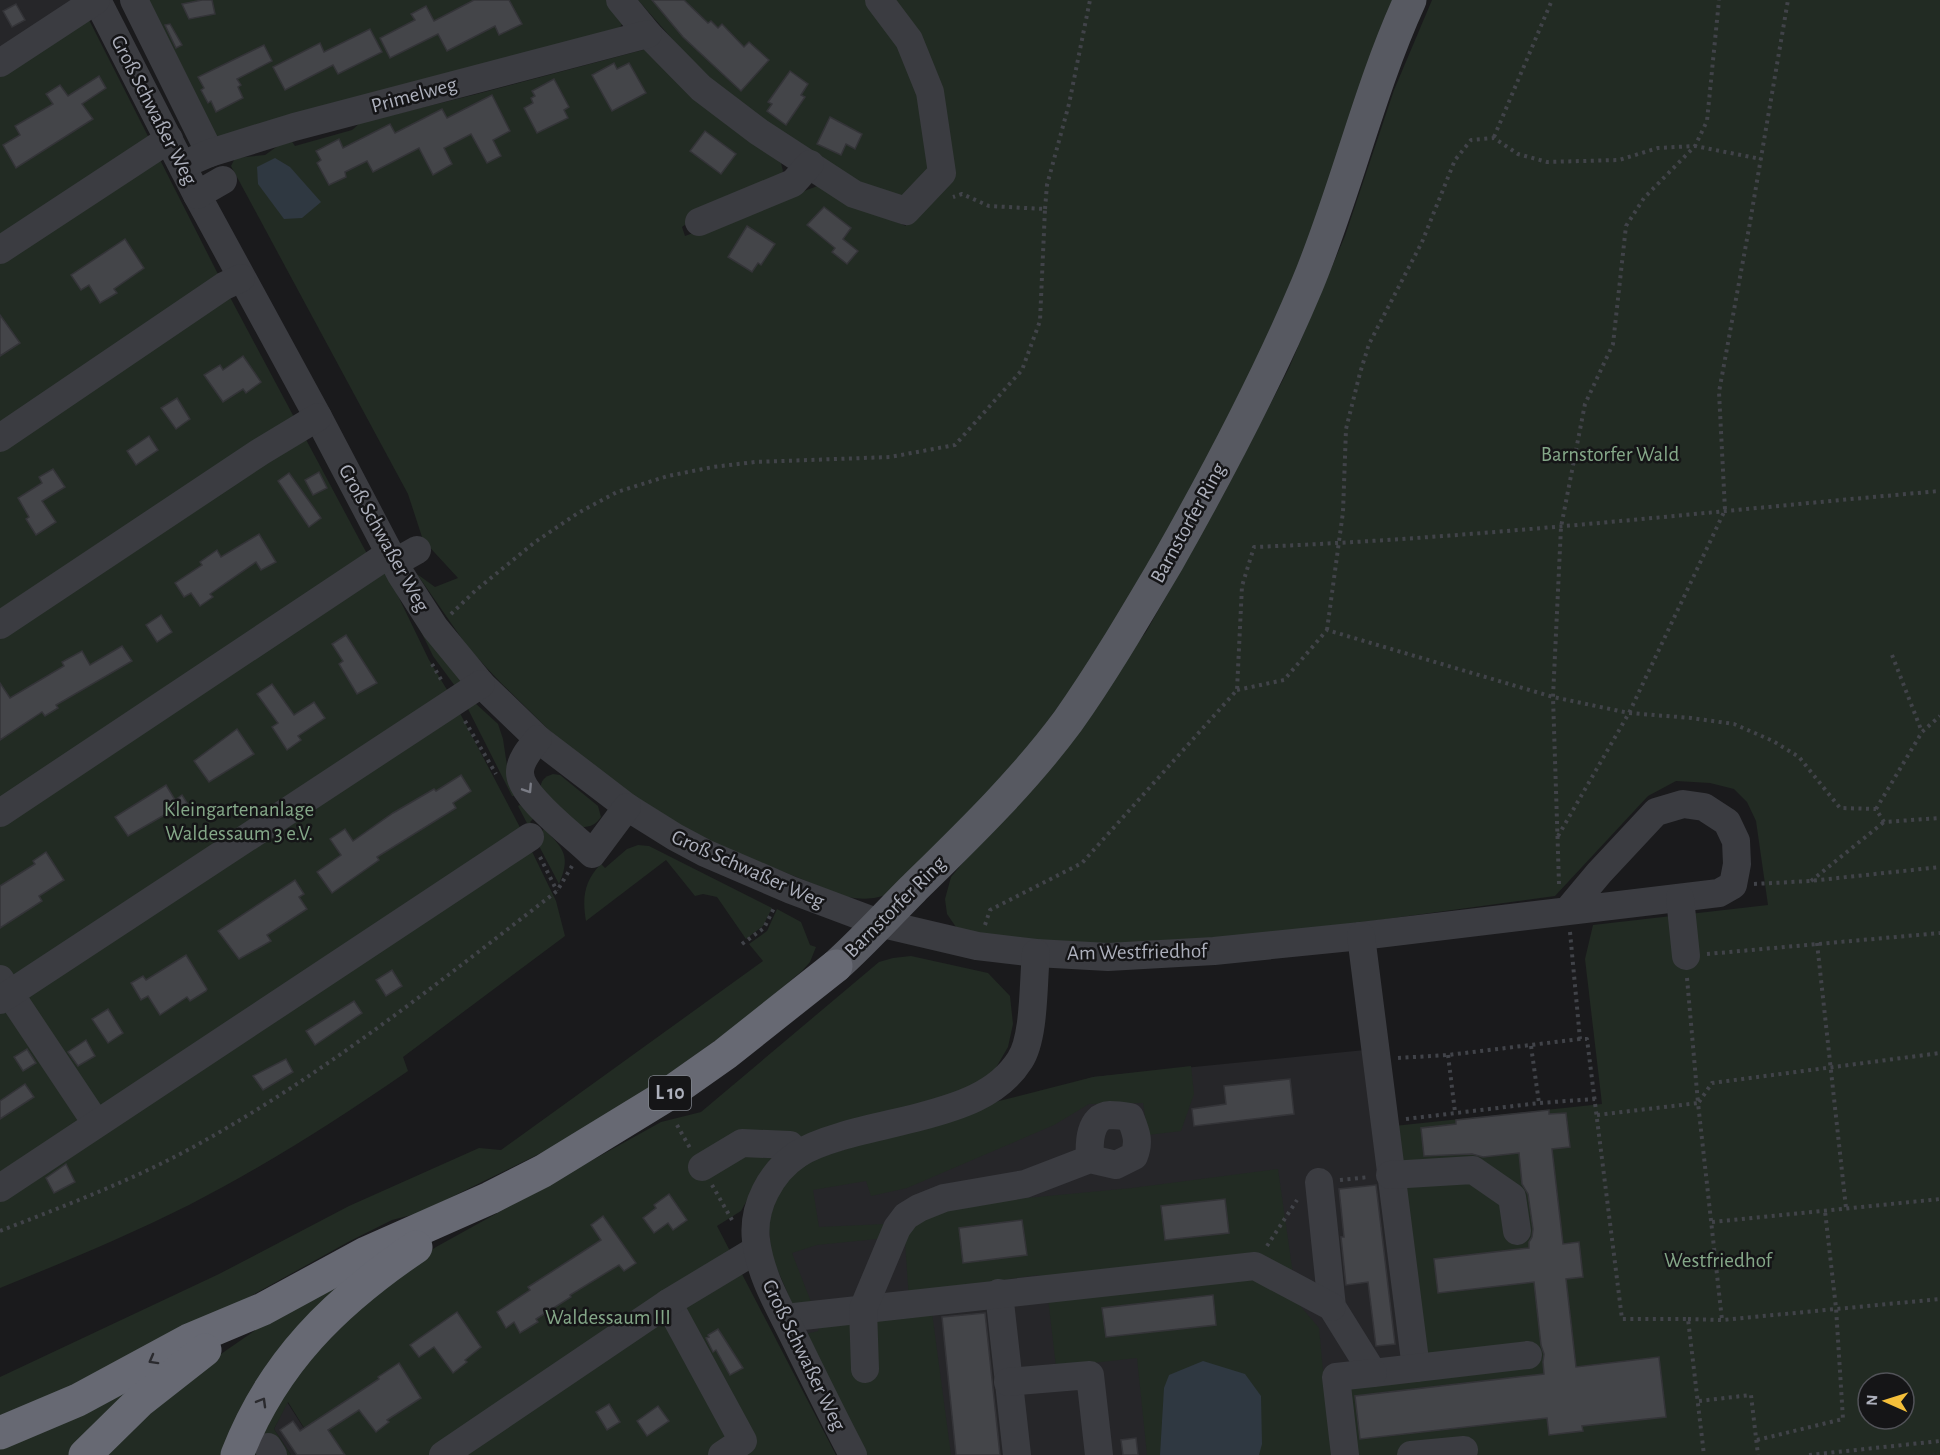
<svg xmlns="http://www.w3.org/2000/svg" width="1940" height="1455" viewBox="0 0 1940 1455" font-family="'Alegreya Sans',sans-serif">
<style>
.built{fill:#262629}
.green{fill:#222b23;fill-rule:evenodd}
.water{fill:#2f3841}
.building{fill:#444549;stroke:#343438;stroke-width:1.5}
.lines{fill:none;stroke-linecap:round;stroke-linejoin:round}
.path{stroke:#414349;stroke-width:4;stroke-dasharray:3 4.5;stroke-linecap:butt}
.minor{stroke:#3b3c41;stroke-width:28}
.major{stroke:#575961;stroke-width:33}
.highway{stroke:#676973;stroke-width:33}
.oneway{stroke:#7a7c85}
.oneway2{stroke:#2a2a2e}
.labels{text-anchor:middle;dominant-baseline:central;stroke-width:5;stroke-linejoin:round;paint-order:stroke}
.shield{fill:#151517;stroke:#7f828a;stroke-width:1.5}
.shield-label{font-size:20px;font-weight:bold;fill:#adb0bc}
.street-label{font-size:21px;fill:#adb0bc;stroke:#151517}
.park-label{font-size:21px;fill:#84a788;stroke:#151517}
</style>
<rect width="100%" height="100%" fill="#1a1a1c"/>
<g class="built">
<polygon points="0,0 75,0 0,55"/>
<polygon points="1385,1048 1425,1359 1334,1455 866,1455 797,1317 786,1175 1093,1077"/>
<polygon points="287,1402 321,1455 291,1455 274,1429"/>
</g>
<g class="green">
<polygon points="142,0 607,0 622,24 619,29 218,145"/>
<path d="M638,0H1395L1336,178L1254,374L1117,626L1017,763L891,893C874,900 862,900 843,896L730,850L692,833L631,794L554,735L501,683L469,649L417,574L435,587L458,578L423,540L408,494L231,166L235,158L265,155L282,143L291,140L295,146L352,130L360,123L473,95L650,48L781,163L783,171L778,179L697,216L682,227L685,236L828,182L881,216L906,226L895,200L838,172L711,83Z"/>
<path d="M1432,0H1940V1455H1147L1137,1358L1056,1367L1046,1281L1038,1275L929,1290L951,1455H866L806,1334L818,1331L820,1319L910,1313L903,1214L941,1206L1132,1188L1278,1169L1297,1302L1319,1328L1323,1370L1415,1361L1394,1126L1602,1104L1585,959L1593,925L1768,905L1756,821L1747,802L1734,789L1710,783L1676,781L1648,796L1555,896L1357,923L1201,941L1106,944L996,939L958,930L947,914L945,899L951,877L1037,774L1146,632L1227,488L1289,368L1345,236L1394,90ZM1868,1383H1904V1419H1868Z"/>
<path d="M83,8L224,286L373,565L385,569L429,660L452,698L524,835L556,901L565,936L403,1057L408,1071C337,1120 265,1166 189,1205C127,1236 64,1262 0,1288V55Z"/>
<polygon points="408,605 463,679 455,686 433,656"/>
<polygon points="474,702 498,724 503,739 509,779 520,796 512,796 467,707"/>
<path d="M553,774L560,775L598,806L601,817C595,825 591,827 581,827L540,790C541,780 544,777 553,774Z"/>
<path d="M520,805L534,818L530,822L541,832L544,829C564,849 571,856 559,884L518,806Z"/>
<path d="M638,845L649,846L772,908L763,926L746,939L717,897L703,894L695,896L666,860L586,921C582,898 584,881 601,864L605,868L627,849Z"/>
<polygon points="777,909 801,922 810,945 816,947 810,962 802,971 741,1022 648,1089 551,1148 419,1213 392,1220 350,1241 152,1351 0,1423 0,1377 219,1274 349,1206 479,1148 501,1150 763,961 749,944 767,931"/>
<polygon points="911,956 988,973 1010,996 1013,1024 1008,1047 994,1071 976,1090 790,1145 769,1161 741,1211 717,1226 836,1455 321,1455 288,1402 274,1429 291,1455 248,1455 255,1438 335,1318 436,1247 661,1122 701,1112 879,962 893,958"/>
<polygon points="1191,1066 1194,1094 1181,1131 1148,1135 1143,1103 1089,1104 1054,1125 907,1188 871,1196 866,1181 813,1190 819,1227 885,1224 887,1238 817,1245 792,1253 813,1307 794,1308 772,1257 768,1222 786,1175 821,1157 995,1102 1093,1077"/>
<polygon points="368,1266 228,1455 103,1455 205,1365 257,1329"/>
<polygon points="165,1363 73,1455 0,1455 0,1444"/>
</g>
<g class="water">
<polygon points="275,158 290,167 321,202 302,218 284,219 258,184 257,167"/>
<polygon points="1203,1361 1245,1374 1261,1396 1262,1444 1259,1455 1160,1455 1164,1388 1169,1375"/>
</g>
<g class="building">
<polygon points="202,0 212,0 215,14 189,19 182,4"/>
<polygon points="474,0 509,0 522,24 499,35 495,26 447,51 438,34 390,58 380,38 415,20 411,14 426,6 434,21"/>
<polygon points="652,0 684,0 708,23 711,21 718,28 722,24 744,47 749,42 769,60 741,91 683,37"/>
<polygon points="16,4 25,20 12,27 3,11"/>
<polygon points="170,24 182,45 176,48 165,25"/>
<polygon points="370,29 382,52 338,74 333,65 285,90 273,67 320,43 324,52"/>
<polygon points="264,45 272,61 237,79 241,85 238,87 243,98 216,112 211,101 208,103 201,90 204,88 198,77"/>
<polygon points="614,63 617,69 629,63 646,93 612,111 592,75"/>
<polygon points="790,71 808,84 801,95 805,97 786,125 767,111 772,104 768,102"/>
<polygon points="99,76 106,88 82,104 93,119 16,168 3,145 20,135 15,126 53,104 46,94 60,85 68,96"/>
<polygon points="554,79 569,107 564,110 568,118 537,133 524,108 533,103 531,98 535,96 532,91"/>
<polygon points="492,95 510,131 493,140 501,156 487,163 471,134 444,148 452,164 433,175 419,148 373,172 367,161 345,172 346,177 329,185 317,163 321,160 316,151 339,139 343,148 390,124 395,133 442,109 447,118"/>
<polygon points="830,117 862,134 855,149 846,144 841,155 817,144"/>
<polygon points="705,131 736,154 721,174 690,151"/>
<polygon points="824,207 851,228 843,239 858,251 847,264 832,252 835,248 807,225"/>
<polygon points="747,226 775,244 761,265 758,263 752,272 728,257"/>
<polygon points="125,239 144,268 114,289 117,293 100,303 89,285 81,290 71,275"/>
<polygon points="0,315 20,343 0,356"/>
<polygon points="243,356 261,382 246,393 243,389 223,402 204,375 220,365 223,370"/>
<polygon points="177,398 190,419 176,429 161,408"/>
<polygon points="149,436 158,450 136,465 127,451"/>
<polygon points="53,469 65,487 42,501 56,522 36,535 26,519 29,517 18,498 42,483 39,477"/>
<polygon points="319,472 327,488 313,495 305,480"/>
<polygon points="289,473 321,518 309,527 278,481"/>
<polygon points="259,534 276,562 261,570 256,562 210,594 213,597 200,606 191,593 184,597 175,583 202,565 200,562 217,550 221,557"/>
<polygon points="161,615 172,632 157,642 146,625"/>
<polygon points="346,635 377,683 357,694 339,664 343,661 332,644"/>
<polygon points="122,646 132,661 56,705 58,708 45,716 42,712 0,740 0,683 10,698 64,666 62,662 82,651 90,665"/>
<polygon points="272,684 294,715 314,702 325,718 298,736 301,740 287,750 272,727 278,723 257,694"/>
<polygon points="237,729 254,754 209,782 194,761"/>
<polygon points="461,775 471,791 453,803 456,808 377,857 379,860 332,893 317,872 341,855 330,839 345,829 353,841 393,813 434,789 436,791"/>
<polygon points="166,785 175,800 182,795 191,809 178,818 173,810 128,836 115,817"/>
<polygon points="46,852 64,880 39,896 42,901 0,928 0,886 35,864 33,861"/>
<polygon points="295,880 304,894 299,897 307,909 267,935 271,941 239,959 218,931"/>
<polygon points="186,955 207,989 206,991 190,1001 187,997 160,1015 148,996 141,1000 131,983 143,976 146,980"/>
<polygon points="392,970 402,986 386,996 376,980"/>
<polygon points="354,1001 362,1013 315,1045 306,1031"/>
<polygon points="108,1009 123,1033 108,1043 92,1019"/>
<polygon points="86,1040 95,1056 78,1066 68,1052"/>
<polygon points="27,1049 36,1063 23,1071 14,1057"/>
<polygon points="286,1059 293,1072 263,1090 253,1076"/>
<polygon points="1290,1079 1294,1114 1194,1126 1192,1109 1226,1104 1224,1086"/>
<polygon points="25,1084 34,1097 0,1119 0,1101"/>
<polygon points="1549,1110 1549,1114 1566,1113 1570,1147 1552,1149 1563,1244 1579,1242 1583,1277 1566,1279 1576,1367 1659,1357 1666,1417 1582,1426 1583,1431 1549,1435 1547,1418 1360,1439 1355,1396 1544,1374 1543,1362 1544,1354 1541,1345 1534,1282 1438,1293 1434,1259 1529,1248 1529,1242 1532,1237 1533,1229 1528,1194 1522,1184 1519,1153 1483,1157 1472,1154 1424,1156 1421,1128 1456,1124 1456,1120"/>
<polygon points="66,1164 75,1182 54,1193 46,1178"/>
<polygon points="1376,1185 1395,1344 1376,1346 1368,1282 1346,1285 1341,1237 1344,1237 1339,1189"/>
<polygon points="669,1194 687,1220 673,1230 668,1223 654,1233 643,1218 656,1208 654,1205"/>
<polygon points="1225,1199 1229,1233 1165,1240 1161,1206"/>
<polygon points="603,1216 636,1263 624,1271 619,1265 570,1295 571,1297 536,1319 538,1322 520,1333 514,1322 506,1328 497,1312 530,1290 528,1287 601,1240 591,1225"/>
<polygon points="1022,1220 1027,1255 963,1263 959,1228"/>
<polygon points="1213,1295 1216,1325 1106,1337 1102,1308"/>
<polygon points="457,1312 481,1347 465,1360 467,1362 453,1373 434,1347 419,1357 410,1345"/>
<polygon points="985,1313 1000,1455 956,1455 942,1317"/>
<polygon points="718,1329 743,1368 730,1375 716,1350 713,1352 706,1338 709,1337 708,1335"/>
<polygon points="399,1363 421,1398 387,1420 389,1422 376,1432 359,1410 328,1430 345,1455 297,1455 280,1430 293,1421 300,1431 379,1379 378,1377"/>
<polygon points="609,1404 620,1422 607,1430 596,1412"/>
<polygon points="658,1406 669,1421 647,1436 637,1421"/>
<polygon points="1136,1438 1138,1455 1123,1455 1121,1440"/>
</g>
<g class="lines">
<g class="path">
<polyline points="1494,137 1552,0"/>
<polyline points="1045,209 1047,185 1069,104 1090,0"/>
<polyline points="451,614 475,591 535,542 578,513 617,492 668,476 713,467 755,462 890,457 955,445 1022,370 1040,321 1045,209 989,206 962,194 953,197"/>
<polyline points="1327,630 1343,512 1346,429 1360,373 1369,344 1422,242 1455,160 1471,140 1494,138 1518,154 1547,162 1619,160 1658,148 1695,146 1761,159"/>
<polyline points="1892,655 1922,732"/>
<polyline points="432,664 443,683"/>
<polyline points="1237,690 1284,680 1327,630 1553,697 1629,713 1691,718 1734,724 1773,741 1799,757 1840,808 1876,809 1884,822 1940,818"/>
<polyline points="465,721 496,774"/>
<polyline points="1876,809 1922,732 1940,716"/>
<polyline points="1558,836 1629,713 1725,510 1719,392 1749,228 1788,0"/>
<polyline points="540,857 557,891"/>
<polyline points="1811,881 1884,822"/>
<polyline points="1559,884 1553,697 1561,527 1585,404 1613,344 1626,226 1644,198 1695,146 1707,121 1719,0"/>
<polyline points="1754,884 1810,881 1940,867"/>
<path d="M985,925L990,910L1082,863L1237,690L1242,586L1254,547C1484,538 1711,511 1940,491"/>
<polyline points="1570,932 1580,1039 1587,1039 1622,1319 1688,1319 1704,1455"/>
<polyline points="1817,943 1846,1208"/>
<polyline points="742,944 764,928 775,906"/>
<polyline points="1707,954 1940,933"/>
<polyline points="1687,978 1698,1103"/>
<polyline points="1531,1046 1539,1103"/>
<polyline points="1448,1055 1455,1112"/>
<polyline points="1398,1058 1448,1055 1580,1039"/>
<polyline points="1699,1102 1712,1083 1940,1053"/>
<polyline points="1597,1115 1698,1103 1722,1320"/>
<polyline points="1406,1119 1539,1103 1595,1099"/>
<polyline points="677,1125 690,1148"/>
<polyline points="1340,1180 1369,1177"/>
<polyline points="712,1185 732,1220"/>
<polyline points="1712,1222 1940,1199"/>
<path d="M0,1231C69,1204 139,1178 204,1141C330,1070 443,979 557,891L572,866"/>
<polyline points="1267,1246 1297,1200"/>
<polyline points="1688,1319 1722,1320 1940,1299"/>
<polyline points="1699,1401 1751,1395 1758,1455"/>
<polyline points="1757,1440 1843,1419 1836,1308 1825,1211"/>
<polyline points="1809,1455 1940,1441"/>
</g>
<g class="minor">
<polyline points="97,0 197,195 318,417 401,575 435,628 481,684 538,739 627,807 675,837 705,853 791,890 879,923 977,946 1036,953 1108,957 1214,951 1361,936 1719,893 1733,885 1737,864 1736,841 1727,822 1704,807 1683,804 1656,812 1599,873 1568,910"/>
<polyline points="134,0 210,153"/>
<polyline points="620,0 648,34 701,88 759,132 854,194 906,211 942,173 930,92 909,40 879,0"/>
<polyline points="0,63 96,0"/>
<polyline points="182,165 210,153 294,127 648,34"/>
<polyline points="197,195 223,180"/>
<polyline points="699,222 793,183 810,164"/>
<polyline points="0,250 169,139"/>
<polyline points="0,438 224,286 241,278"/>
<polyline points="394,563 417,550"/>
<polyline points="0,625 260,452 318,417"/>
<path d="M538,739C531,748 521,758 520,771C518,796 575,836 592,854L627,807"/>
<polyline points="0,813 389,554"/>
<polyline points="1680,898 1686,956"/>
<polyline points="1361,936 1416,1368"/>
<polyline points="0,979 96,1123"/>
<polyline points="0,1000 481,684"/>
<polyline points="702,1167 742,1143 790,1145 798,1154"/>
<polyline points="1390,1175 1473,1170 1512,1197 1517,1231"/>
<polyline points="1319,1182 1332,1307 1373,1373 1528,1355"/>
<polyline points="0,1188 530,837"/>
<polyline points="999,1293 1017,1455"/>
<polyline points="668,1303 743,1441 722,1455"/>
<polyline points="785,1318 1255,1266 1332,1307"/>
<path d="M865,1369L863,1309L897,1228L906,1216L919,1208L944,1198L1025,1184L1090,1159L1116,1165L1134,1156C1140,1141 1136,1132 1130,1117C1124,1116 1117,1115 1110,1115C1089,1116 1089,1144 1090,1159"/>
<polyline points="1008,1382 1090,1375 1099,1455"/>
<polyline points="268,1447 273,1455"/>
<polyline points="443,1455 668,1303 751,1253"/>
<path d="M853,1455C832,1415 812,1374 792,1333C777,1303 760,1274 756,1240C752,1207 771,1172 798,1154C826,1136 885,1126 919,1117C957,1107 998,1095 1020,1060C1035,1037 1033,982 1036,953"/>
<polyline points="1345,1455 1336,1377 1373,1373"/>
<polyline points="1411,1455 1464,1450"/>
</g>
<path class="major" d="M836,966C863,942 887,915 913,889C967,836 1023,782 1068,721C1104,670 1136,615 1168,561C1219,471 1267,380 1307,285C1346,192 1368,92 1410,0"/>
<g class="highway">
<polyline points="0,1433 78,1400 189,1340 263,1309 366,1253 490,1198 543,1171 664,1097 725,1054 836,966"/>
<polyline points="85,1455 140,1401 205,1350"/>
<path d="M237,1455C273,1362 335,1302 416,1247"/>
</g>
</g>
<defs><path id="oneway-chevron" d="M-2-3.5L2.5 0L-2 3.5" fill="none" stroke-width="1.6" stroke-linecap="round" stroke-linejoin="round" transform="scale(1.5)"/></defs>
<use class="oneway" href="#oneway-chevron" transform="translate(528 789) rotate(57)"/>
<g class="oneway2">
<use href="#oneway-chevron" transform="translate(153 1360) rotate(151)"/>
<use href="#oneway-chevron" transform="translate(262 1402) rotate(-60)"/>
</g>
<g class="labels">
<rect class="shield" x="649" y="1076" width="42" height="34" rx="4.5"/>
<g class="shield-label">
<text x="670" y="1093">L 10</text>
</g>
<g class="street-label">
<text transform="translate(414 95) rotate(-15)">Primelweg</text>
<text transform="translate(154 110) rotate(63)">Groß Schwaßer Weg</text>
<text transform="translate(1188 523) rotate(-61)">Barnstorfer Ring</text>
<text transform="translate(384 538) rotate(61)">Groß Schwaßer Weg</text>
<text transform="translate(748 869) rotate(24)">Groß Schwaßer Weg</text>
<text transform="translate(895 907) rotate(-45)">Barnstorfer Ring</text>
<text transform="translate(1137 952) rotate(-1)">Am Westfriedhof</text>
<text transform="translate(804 1355) rotate(64)">Groß Schwaßer Weg</text>
</g>
<g class="park-label">
<text x="1610" y="454">Barnstorfer Wald</text>
<text x="239" y="809">Kleingartenanlage<tspan x="239" dy="24">Waldessaum 3 e.V.</tspan></text>
<text x="1718" y="1260">Westfriedhof</text>
<text x="608" y="1317">Waldessaum III</text>
</g>
</g>
<g transform="translate(1886 1401) rotate(273)"><circle r="28" fill="#151517" stroke="#525359" stroke-width="1.5"/>
<path d="M0-4.5L10 22L0 15L-10 22Z" fill="#f4bf3a"/>
<text y="-9" font-size="16" font-weight="bold" text-anchor="middle" fill="#adb0bc">N</text>
</g>
</svg>
